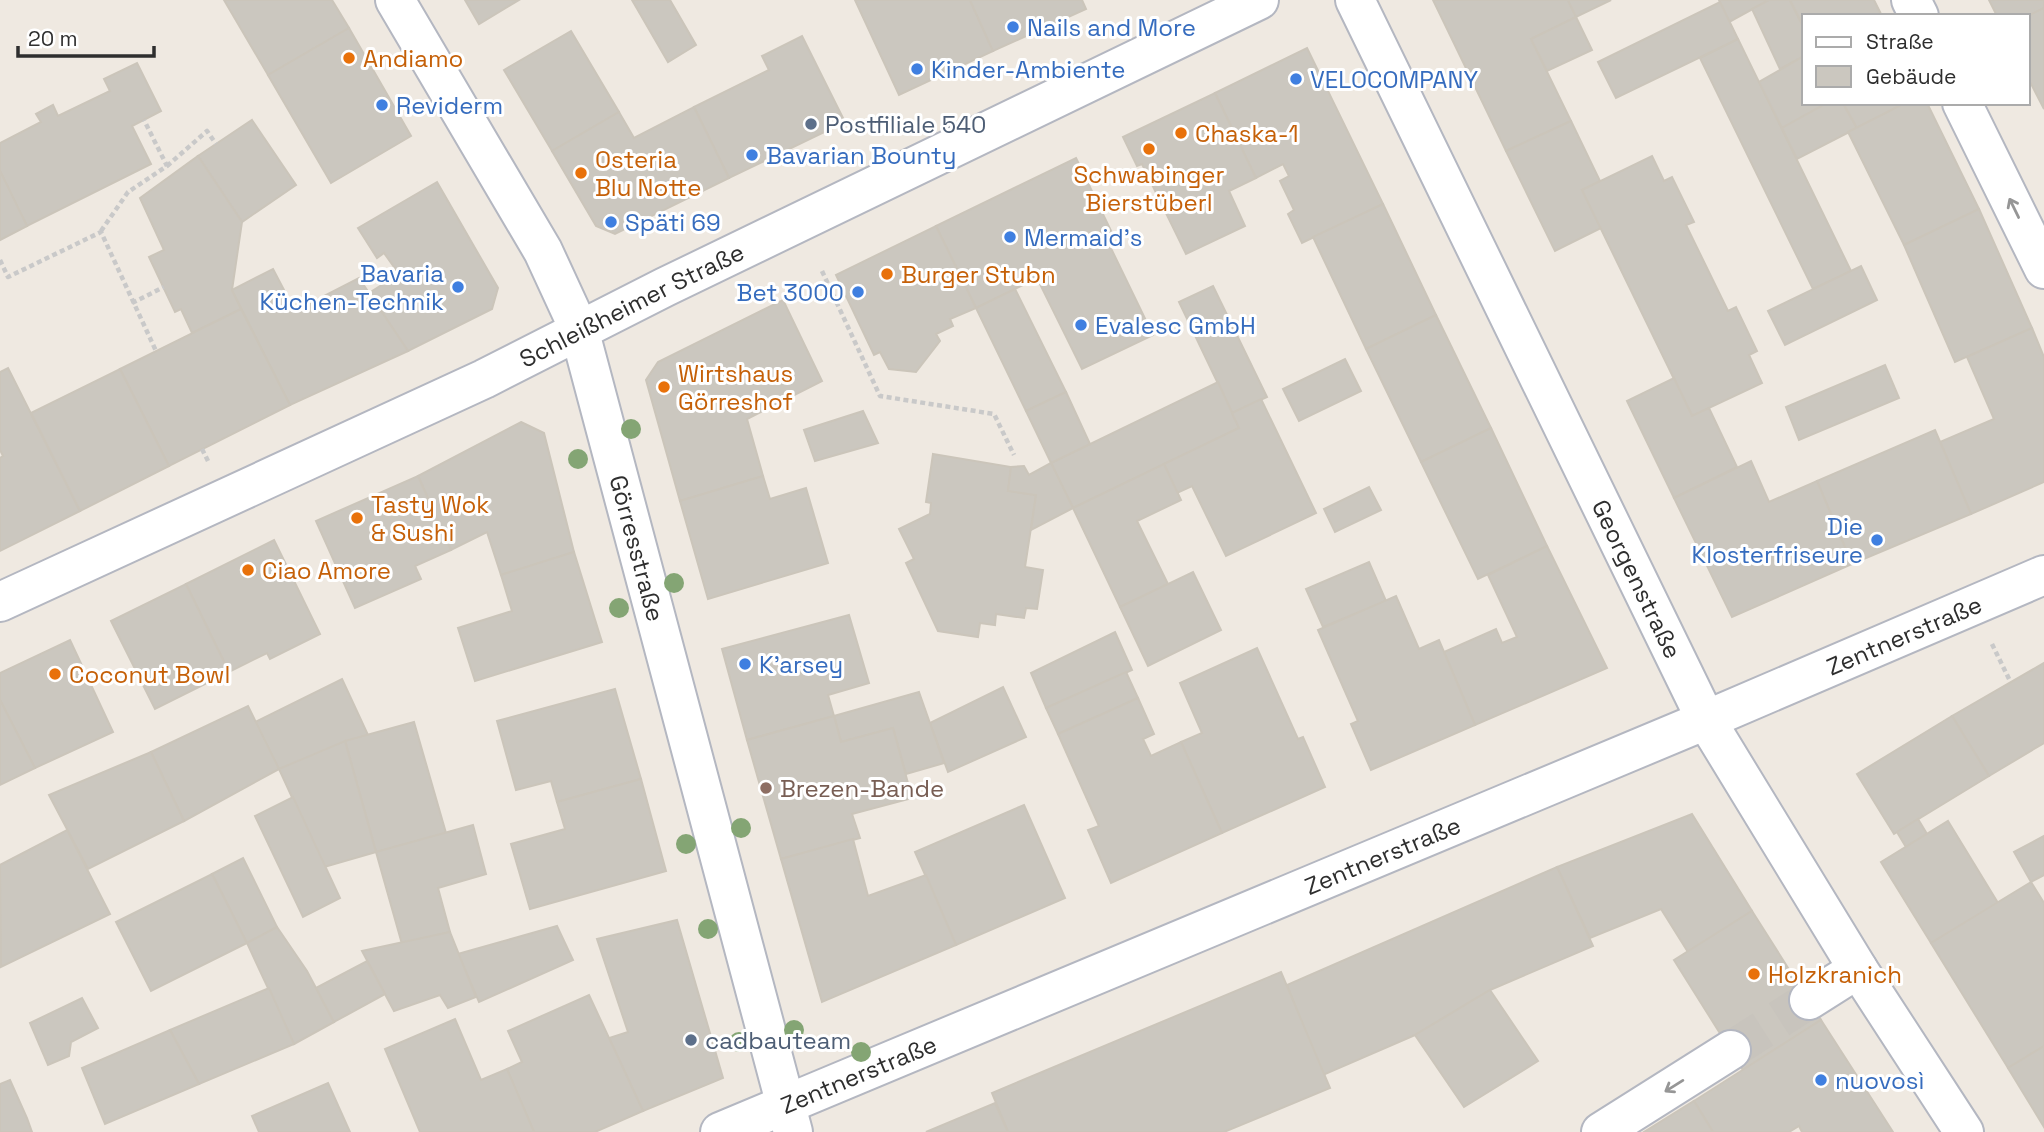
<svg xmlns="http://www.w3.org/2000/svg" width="2044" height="1132" viewBox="0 0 2044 1132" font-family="'Space Grotesk',sans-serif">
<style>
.building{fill:#cbc7bf;stroke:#cbc5ba;stroke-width:2}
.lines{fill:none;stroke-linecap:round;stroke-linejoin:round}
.minor-tunnel{stroke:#c8c4bd;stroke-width:38;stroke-dasharray:38 19;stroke-linecap:butt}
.minor-casing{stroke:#b4b7c1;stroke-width:42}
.secondary-casing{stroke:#b4b7c1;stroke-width:42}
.path{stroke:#c9c9c9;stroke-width:4.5;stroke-dasharray:5 3.5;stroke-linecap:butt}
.minor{stroke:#fff;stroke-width:38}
.secondary{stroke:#fff;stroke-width:38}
.tree{fill:#84a574}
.oneway{stroke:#969696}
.shop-dot{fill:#3f7fe0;stroke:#fff;stroke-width:2.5}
.food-dot{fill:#e8710a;stroke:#fff;stroke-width:2.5}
.service-dot{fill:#5c6f8a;stroke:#fff;stroke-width:2.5}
.education-dot{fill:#8d6e63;stroke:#fff;stroke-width:2.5}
.labels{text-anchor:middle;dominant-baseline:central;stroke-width:6;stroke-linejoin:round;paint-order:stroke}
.shop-label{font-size:24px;fill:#366cbe;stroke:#fff;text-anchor:start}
.food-label{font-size:24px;fill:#c56008;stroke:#fff;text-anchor:start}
.service-label{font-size:24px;fill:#4e5e75;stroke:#fff;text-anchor:start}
.street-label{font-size:24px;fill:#2e2e2e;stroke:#fff}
.education-label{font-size:24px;fill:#785e54;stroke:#fff;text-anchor:start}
</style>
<rect width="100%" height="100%" fill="#efe9e1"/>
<g class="building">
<polygon points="224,0 332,0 349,28 268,75"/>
<polygon points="465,0 519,0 479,24"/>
<polygon points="632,0 670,0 696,45 668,62"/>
<polygon points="855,0 970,0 993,51 899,95"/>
<polygon points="970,0 1082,0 1086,9 993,51"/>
<polygon points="1433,0 1568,0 1576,17 1531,39 1571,121 1506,151"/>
<polygon points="1568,0 1611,0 1576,17"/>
<polygon points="1719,0 1769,0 1729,22"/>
<polygon points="1769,0 1790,0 1804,28 1804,56 1780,69 1752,9"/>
<polygon points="1790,0 1874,0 1882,16 1804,16 1804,28"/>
<polygon points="1989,0 2044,0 2044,8 2028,16 1997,16"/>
<polygon points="1720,2 1738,39 1616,98 1598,62"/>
<polygon points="2044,8 2044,109 2028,78 2028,16"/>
<polygon points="1576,17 1592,50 1547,71 1531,39"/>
<polygon points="349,28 411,136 331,183 268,75"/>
<polygon points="571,31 619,112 552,151 504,70"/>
<polygon points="802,36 845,122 729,178 694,107 769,70 762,56"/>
<polygon points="1738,39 1851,271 1813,289 1700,58"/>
<polygon points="1307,48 1383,204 1302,243 1288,214 1294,210 1280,181 1289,176 1283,164 1256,178 1215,93"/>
<polygon points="1804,56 1804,103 1827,103 1782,128 1759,82"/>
<polygon points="137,63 161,111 132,126 151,164 27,226 0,171 0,143 41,122 36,114 53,105 58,116 110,91 104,79"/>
<polygon points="1215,93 1256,178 1229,191 1245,226 1186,254 1142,164 1137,166 1123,137"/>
<polygon points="1827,103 1843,103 1857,128 1797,159 1782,128"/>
<polygon points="1843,103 1905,103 1857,128"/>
<polygon points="1905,103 1927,103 1979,209 1904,245 1848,132"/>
<polygon points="694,107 729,178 615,234 596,226 552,151 619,112 634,138"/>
<polygon points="252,120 296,185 242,222 198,156"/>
<polygon points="1571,121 1600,181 1582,190 1601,228 1555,251 1506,151"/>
<polygon points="198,156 242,222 232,290 241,309 192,333 181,309 175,312 149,257 164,250 140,198"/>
<polygon points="1652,156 1664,181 1672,177 1694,222 1686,225 1728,311 1736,307 1757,351 1749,355 1762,383 1692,416 1582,190"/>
<polygon points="1076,158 1113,235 1106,238 1153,335 1082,369 1037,278 976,308 936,226"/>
<polygon points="0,171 27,226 0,240"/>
<polygon points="437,182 498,288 492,309 408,351 369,293 399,274 384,253 377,258 358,228"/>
<polygon points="1383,204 1436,315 1366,349 1313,237"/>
<polygon points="1979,209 2032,328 1955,362 1904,245"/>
<polygon points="936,226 976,308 950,319 953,326 936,334 940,341 916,372 889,369 880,352 874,355 836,275"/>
<polygon points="1861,266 1877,300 1785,345 1768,311"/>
<polygon points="273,269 295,311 359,278 408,351 290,405 232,290"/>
<polygon points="1213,286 1267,397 1232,413 1179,302"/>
<polygon points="1015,289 1066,392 1026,411 976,308"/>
<polygon points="783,300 822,381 747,419 763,476 680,501 646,380 658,362"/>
<polygon points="241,309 290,405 169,466 120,369"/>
<polygon points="1436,315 1491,428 1421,462 1366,349"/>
<polygon points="2032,328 2044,357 2044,482 1971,514 1940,442 1994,419 1967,357"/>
<polygon points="1345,359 1361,391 1299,421 1283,389"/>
<polygon points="1885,365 1899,398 1799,440 1786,407"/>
<polygon points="8,368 80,511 0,551 0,458 3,456 0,450 0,372"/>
<polygon points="120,369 169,466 80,511 31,413"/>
<polygon points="1674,378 1692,416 1709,408 1737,467 1674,498 1627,401"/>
<polygon points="1218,382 1239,428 1073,508 1051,463"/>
<polygon points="1066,392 1090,444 1051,463 1026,411"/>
<polygon points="1261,399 1316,513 1226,556 1192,486 1177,493 1164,464 1239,428 1232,413"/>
<polygon points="863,411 878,443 815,461 804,430"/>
<polygon points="521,422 544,433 574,552 501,575 487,532 451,550 418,476"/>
<polygon points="1491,428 1547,546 1478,579 1421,462"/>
<polygon points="1935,430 1971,514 1852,564 1817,481"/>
<polygon points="933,454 1011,467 1008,491 1036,495 1025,567 1043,570 1037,609 1026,608 1024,618 996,614 995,625 980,623 978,637 938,631 906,563 914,559 899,529 930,514 931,503 926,502"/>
<polygon points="1751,461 1769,502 1817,481 1852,564 1732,617 1674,498"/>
<polygon points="1051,463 1073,508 1031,530 1036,495 1008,491 1011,467 1024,466 1029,475"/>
<polygon points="1164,464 1181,500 1137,521 1168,584 1120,607 1073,508"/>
<polygon points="418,476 451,550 415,566 421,579 355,608 316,521"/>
<polygon points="763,476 770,499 806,488 828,563 708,599 680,501"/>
<polygon points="1369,487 1381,510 1335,532 1324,509"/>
<polygon points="274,540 320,634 270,659 267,653 229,672 186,584"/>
<polygon points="1547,546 1607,668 1475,725 1444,652 1496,629 1502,643 1517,637 1488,575"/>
<polygon points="574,552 602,642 475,681 458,628 512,611 501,575"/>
<polygon points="1369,562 1386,601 1323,627 1306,589"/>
<polygon points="1193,572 1221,630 1148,666 1120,607"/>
<polygon points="186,584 229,672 155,709 111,621"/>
<polygon points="1396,596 1419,649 1439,640 1475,725 1371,770 1351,724 1358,721 1318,630"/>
<polygon points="849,615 869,683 828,695 834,716 747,740 722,649"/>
<polygon points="1115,632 1132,670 1046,708 1031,673"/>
<polygon points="70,640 113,732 35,768 0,700 0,673"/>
<polygon points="1257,648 1298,739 1303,737 1325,787 1222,833 1181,742 1202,733 1180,683"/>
<polygon points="2044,663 2044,743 1989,776 1952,716"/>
<polygon points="1126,672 1138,698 1058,734 1046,708"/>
<polygon points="342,679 368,735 279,769 255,722"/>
<polygon points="1003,687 1026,737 948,772 930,723"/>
<polygon points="615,689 641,779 557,802 551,781 516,790 497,721"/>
<polygon points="919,692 944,763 906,774 893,728 841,742 834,716"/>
<polygon points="1138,698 1154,734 1143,739 1151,756 1181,742 1222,833 1111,883 1088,830 1099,826 1058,734"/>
<polygon points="0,700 35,768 0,785"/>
<polygon points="248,706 279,769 184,821 151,752"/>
<polygon points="834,716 841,742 893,728 912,798 852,814 860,838 781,859 747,740"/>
<polygon points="1952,716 1989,776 1894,834 1857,774"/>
<polygon points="414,722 446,833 376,852 345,741"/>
<polygon points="345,741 376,852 324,867 279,769"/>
<polygon points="151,752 184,821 88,869 49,795"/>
<polygon points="641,779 666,871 530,909 511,844 565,829 557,802"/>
<polygon points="293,797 340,898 303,917 255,816"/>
<polygon points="1024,805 1065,898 956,945 915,852"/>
<polygon points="1692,814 1752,911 1688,952 1661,909 1590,938 1557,867"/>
<polygon points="1918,819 1927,834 1906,847 1897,832"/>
<polygon points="1948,821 1998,903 1931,943 1881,862"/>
<polygon points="473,825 486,874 438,888 450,932 402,944 376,852"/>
<polygon points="67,830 110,914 1,967 0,865"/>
<polygon points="2044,836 2044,875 2031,882 2014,852"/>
<polygon points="853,839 868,896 926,875 956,945 822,1002 781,859"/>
<polygon points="243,858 277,927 247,943 212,874"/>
<polygon points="1557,867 1593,946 1490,990 1415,1035 1323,1075 1287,985"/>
<polygon points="212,874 247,943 151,991 116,922"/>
<polygon points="2031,882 2044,903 2044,1046 2008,1068 1931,943"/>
<polygon points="1752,911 1821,1020 1743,1070 1674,960"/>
<polygon points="677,920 723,1078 643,1111 609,1038 628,1032 597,939"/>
<polygon points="557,926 573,960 479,1002 458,954"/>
<polygon points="277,927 307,971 334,1022 294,1044 247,943"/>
<polygon points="450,932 476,997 448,1008 440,995 394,1011 362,951"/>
<polygon points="367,961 385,994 334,1022 316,988"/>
<polygon points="1281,972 1330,1088 1224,1132 1008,1132 992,1093"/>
<polygon points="269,988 294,1044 199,1084 170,1030"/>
<polygon points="1490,990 1538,1061 1464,1107 1415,1035"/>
<polygon points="589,995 643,1111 595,1132 534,1132 507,1069 522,1062 508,1031"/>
<polygon points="82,998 98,1028 71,1042 69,1056 48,1065 30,1023"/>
<polygon points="455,1019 481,1080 507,1069 534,1132 420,1132 385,1049"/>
<polygon points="1821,1020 1893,1132 1802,1132 1799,1126 1789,1132 1713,1132 1694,1101"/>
<polygon points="170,1030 199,1084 105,1124 82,1068"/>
<polygon points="2044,1046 2044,1127 2008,1068"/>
<polygon points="10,1080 27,1118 32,1132 0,1132 0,1084"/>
<polygon points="328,1083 350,1132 259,1132 252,1116"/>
<polygon points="1694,1101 1713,1132 1644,1132"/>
<polygon points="995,1103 1008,1132 926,1132"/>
</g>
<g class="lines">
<polyline class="minor-tunnel" points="1731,1050 1809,1000"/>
<defs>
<g id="minor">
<path id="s1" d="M395,0L543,251L579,329L793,1132"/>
<path id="s2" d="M1355,0L1706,720L1858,969L1964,1132"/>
<polyline points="1911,0 1919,16"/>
<polyline points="1962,103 2044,269"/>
<polyline points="1809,1000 1858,969"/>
<path id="s3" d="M720,1132L1706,720L2044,575"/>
<polyline points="1601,1132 1731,1050"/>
</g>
<g id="secondary">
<path id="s4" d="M0,602L484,379L665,287L1259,0"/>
</g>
</defs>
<use href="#minor" class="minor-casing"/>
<use href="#secondary" class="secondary-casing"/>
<g class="path">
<polyline points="167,166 207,131 216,144"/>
<polyline points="101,231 128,192 167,166 144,120"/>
<polyline points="0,260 8,277 101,232 156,351"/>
<polyline points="822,271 880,396 994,414 1014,455"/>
<polyline points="132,303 164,287"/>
<polyline points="202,449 208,461"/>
<polyline points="1992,644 2010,681"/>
</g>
<use href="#minor" class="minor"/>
<use href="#secondary" class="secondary"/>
</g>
<g class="tree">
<circle cx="631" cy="429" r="10"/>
<circle cx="578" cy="459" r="10"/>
<circle cx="674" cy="583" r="10"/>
<circle cx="619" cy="608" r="10"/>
<circle cx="741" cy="828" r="10"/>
<circle cx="686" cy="844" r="10"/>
<circle cx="708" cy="929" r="10"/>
<circle cx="794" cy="1030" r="10"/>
<circle cx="739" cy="1042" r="10"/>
<circle cx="861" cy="1052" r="10"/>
</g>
<defs><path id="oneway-shaft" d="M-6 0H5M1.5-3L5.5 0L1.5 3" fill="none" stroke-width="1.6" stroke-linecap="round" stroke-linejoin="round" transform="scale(1.75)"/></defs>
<g class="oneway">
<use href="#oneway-shaft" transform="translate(2014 208) rotate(-116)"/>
<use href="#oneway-shaft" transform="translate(1674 1086) rotate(148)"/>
</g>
<g class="shop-dot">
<circle cx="1013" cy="27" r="7"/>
<circle cx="917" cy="69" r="7"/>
<circle cx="1296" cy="79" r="7"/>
<circle cx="382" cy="105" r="7"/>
<circle cx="752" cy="155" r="7"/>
<circle cx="611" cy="222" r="7"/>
<circle cx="1010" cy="237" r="7"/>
<circle cx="458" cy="287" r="7"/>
<circle cx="858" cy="292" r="7"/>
<circle cx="1081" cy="325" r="7"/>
<circle cx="1877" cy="540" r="7"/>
<circle cx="745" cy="664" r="7"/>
<circle cx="1821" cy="1080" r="7"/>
</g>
<g class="food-dot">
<circle cx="349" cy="58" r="7"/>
<circle cx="1181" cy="133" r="7"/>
<circle cx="1149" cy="149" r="7"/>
<circle cx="581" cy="173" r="7"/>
<circle cx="887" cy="274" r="7"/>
<circle cx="664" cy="387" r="7"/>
<circle cx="357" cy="518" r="7"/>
<circle cx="248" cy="570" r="7"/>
<circle cx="55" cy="674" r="7"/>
<circle cx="1754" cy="974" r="7"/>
</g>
<g class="service-dot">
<circle cx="811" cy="124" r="7"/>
<circle cx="691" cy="1040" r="7"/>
</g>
<circle class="education-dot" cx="766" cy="788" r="7"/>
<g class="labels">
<g class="shop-label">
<text x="1027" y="27">Nails and More</text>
<text x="931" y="69">Kinder-Ambiente</text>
<text x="1310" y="79">VELOCOMPANY</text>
<text x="396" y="105">Reviderm</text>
<text x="766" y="155">Bavarian Bounty</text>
<text x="625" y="222">Späti 69</text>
<text x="1024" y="237">Mermaid’s</text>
<text x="444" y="273" text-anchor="end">Bavaria<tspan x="444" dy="28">Küchen-Technik</tspan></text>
<text x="844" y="292" text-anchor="end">Bet 3000</text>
<text x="1095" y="325">Evalesc GmbH</text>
<text x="1863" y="526" text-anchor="end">Die<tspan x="1863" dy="28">Klosterfriseure</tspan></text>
<text x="759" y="664">K’arsey</text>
<text x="1835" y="1080">nuovosì</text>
</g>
<g class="food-label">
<text x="363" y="58">Andiamo</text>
<text x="1195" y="133">Chaska-1</text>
<text x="595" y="159">Osteria<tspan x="595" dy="28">Blu Notte</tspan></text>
<text x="1149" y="174" text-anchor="middle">Schwabinger<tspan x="1149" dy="28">Bierstüberl</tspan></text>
<text x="901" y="274">Burger Stubn</text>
<text x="678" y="373">Wirtshaus<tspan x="678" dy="28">Görreshof</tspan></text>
<text x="371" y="504">Tasty Wok<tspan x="371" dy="28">&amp; Sushi</tspan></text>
<text x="262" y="570">Ciao Amore</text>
<text x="69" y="674">Coconut Bowl</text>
<text x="1768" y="974">Holzkranich</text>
</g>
<g class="service-label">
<text x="825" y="124">Postfiliale 540</text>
<text x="705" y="1040">cadbauteam</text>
</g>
<g class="street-label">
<text stroke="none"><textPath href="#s4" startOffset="698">Schleißheimer Straße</textPath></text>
<text stroke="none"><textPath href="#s1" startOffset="604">Görresstraße</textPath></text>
<text stroke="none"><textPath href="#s2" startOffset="644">Georgenstraße</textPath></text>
<text stroke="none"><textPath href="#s3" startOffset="1284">Zentnerstraße</textPath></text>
<text stroke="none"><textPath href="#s3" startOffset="718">Zentnerstraße</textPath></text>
<text stroke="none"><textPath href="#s3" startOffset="150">Zentnerstraße</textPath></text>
</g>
<g class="education-label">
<text x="780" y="788">Brezen-Bande</text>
</g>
</g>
<rect x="1802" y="14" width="228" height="91" fill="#ffffff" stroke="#ababab" stroke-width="2"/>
<rect x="1816" y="37" width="35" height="10" fill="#ffffff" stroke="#ababab" stroke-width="2"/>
<text x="1866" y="49" font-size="21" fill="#2e2e2e">Straße</text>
<rect x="1816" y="66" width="35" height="21" fill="#cbc7bf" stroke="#ababab" stroke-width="2"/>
<text x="1866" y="84" font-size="21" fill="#2e2e2e">Gebäude</text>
<path d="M18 46v10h136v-10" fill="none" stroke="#2e2e2e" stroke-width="3.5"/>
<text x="28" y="46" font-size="21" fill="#2e2e2e" stroke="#ffffff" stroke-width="5" paint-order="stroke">20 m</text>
</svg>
